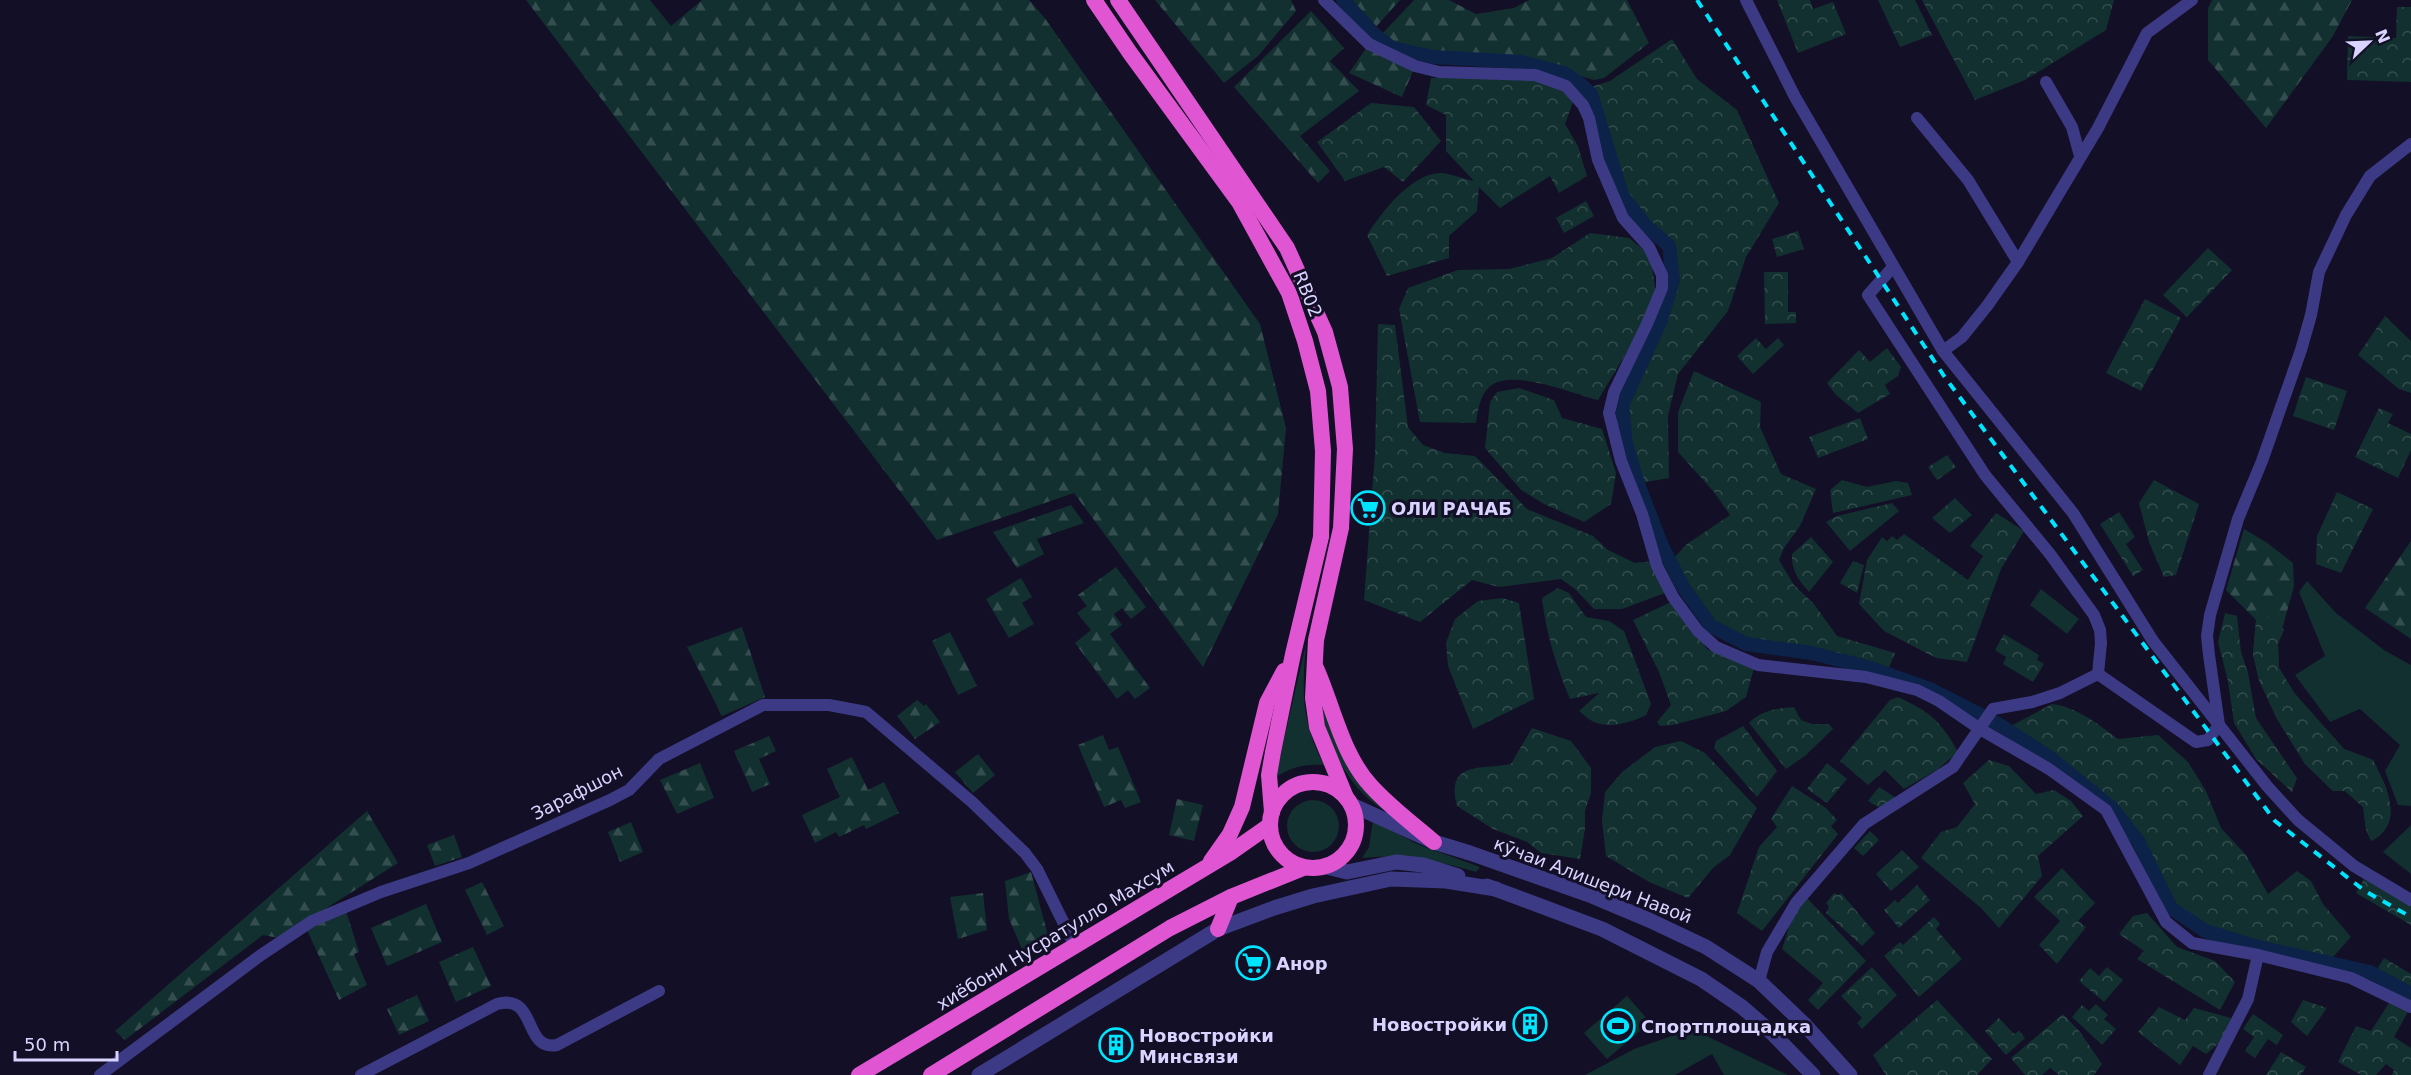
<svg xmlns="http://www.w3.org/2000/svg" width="2411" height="1075" viewBox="0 0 2411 1075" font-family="'DejaVu Sans',sans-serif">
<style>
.green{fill:#12302f}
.forest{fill:url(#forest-firs)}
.park{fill:url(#park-crowns)}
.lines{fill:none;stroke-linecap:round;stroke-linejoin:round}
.canal{stroke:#0c2248;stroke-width:14}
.minor{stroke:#3d3a85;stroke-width:12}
.tertiary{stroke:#3d3a85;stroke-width:15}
.trunk{stroke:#e055d1;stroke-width:16}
.rail{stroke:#00e5ff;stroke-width:4;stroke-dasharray:9 8;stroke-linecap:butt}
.labels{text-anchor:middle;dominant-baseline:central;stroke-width:6;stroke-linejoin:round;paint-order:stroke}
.street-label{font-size:18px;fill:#d9d4ff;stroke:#130f26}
.poi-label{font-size:18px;font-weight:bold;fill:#d9d4ff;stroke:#130f26;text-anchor:start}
</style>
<defs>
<pattern id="forest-firs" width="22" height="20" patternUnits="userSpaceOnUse" patternTransform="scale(1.5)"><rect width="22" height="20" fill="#12302f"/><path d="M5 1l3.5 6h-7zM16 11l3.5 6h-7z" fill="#344d4e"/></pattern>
<pattern id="park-crowns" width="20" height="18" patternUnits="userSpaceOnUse" patternTransform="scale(1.5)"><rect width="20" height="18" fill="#12302f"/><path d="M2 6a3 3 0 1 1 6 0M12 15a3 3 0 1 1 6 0" fill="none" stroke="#344d4e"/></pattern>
</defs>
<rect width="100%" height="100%" fill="#130f26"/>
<g class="green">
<polygon points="2307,581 2336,613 2384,650 2411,665 2411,806 2398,805 2385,771 2400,745 2360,709 2330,722 2295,675 2325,656 2299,592"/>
<polygon points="2041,589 2079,619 2067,634 2030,605"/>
<path d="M1306,644C1302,692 1301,721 1324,765C1304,764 1291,767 1275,778Z"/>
<path d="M1320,704L1324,712L1391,814C1351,795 1327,746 1320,704Z"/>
<circle cx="1313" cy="826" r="26"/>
<path d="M1373,820L1417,844L1480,867L1476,872C1435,860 1404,854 1362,858L1369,847Z"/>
<polygon points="2411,825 2411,874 2383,852"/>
<polygon points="1627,996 1650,1022 1607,1059 1584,1033"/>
<polygon points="1692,1029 1788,1075 1724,1075 1712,1054 1675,1075 1585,1075 1634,1049"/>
</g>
<g class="forest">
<polygon points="526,0 650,0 671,26 702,0 1029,0 1044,17 1260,324 1286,428 1278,514 1203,667 1074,493 937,540"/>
<polygon points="1155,0 1291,0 1296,11 1258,56 1224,83"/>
<polygon points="1347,0 1400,0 1375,28"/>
<path d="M1414,0H1449L1476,14L1514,8L1529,0H1627L1649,43L1604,78L1594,80C1570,73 1546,65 1522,60C1477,50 1419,67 1382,34Z"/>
<polygon points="2212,0 2352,0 2333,36 2266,128 2208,60 2208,8"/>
<polygon points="1311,11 1344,48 1330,61 1359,91 1300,136 1330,171 1318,183 1234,87"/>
<polygon points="1367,47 1413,71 1402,97 1349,73"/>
<polygon points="1071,505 1084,523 1037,539 1044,554 1017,568 993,532"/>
<path d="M2244,529L2266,542L2293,563L2294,586L2278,644L2279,668L2295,694L2344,749L2373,760C2386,786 2406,823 2371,841L2366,829L2363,807L2345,791H2333L2305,764L2276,717L2259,680L2253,654L2256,620L2226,590Z"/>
<polygon points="2411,541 2411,639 2365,608"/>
<polygon points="1116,567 1146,607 1131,619 1122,608 1114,614 1122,625 1110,634 1150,688 1135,699 1128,690 1117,699 1075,643 1091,630 1077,613 1087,606 1078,595"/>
<polygon points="1021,578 1032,597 1022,603 1034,624 1009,638 986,599"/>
<polygon points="742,627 765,697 722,716 687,647"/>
<polygon points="950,632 977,686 958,695 932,641"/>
<polygon points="917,700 924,706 926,704 940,722 915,739 897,716"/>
<polygon points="1103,735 1109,750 1118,747 1141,802 1125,808 1121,800 1104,807 1078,745"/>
<polygon points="769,736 776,751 759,759 770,784 752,792 734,751"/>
<polygon points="978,754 995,775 973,793 955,772"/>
<polygon points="852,757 868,790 884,782 899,813 866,829 864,825 839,837 836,832 815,843 802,815 840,797 827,769"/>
<polygon points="700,763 714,798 677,814 660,780"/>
<polygon points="1177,799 1203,805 1194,841 1169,835"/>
<polygon points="367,811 398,863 279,938 263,935 125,1040 115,1031"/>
<polygon points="631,822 643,852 620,862 608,832"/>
<polygon points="454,835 462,857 435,866 427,845"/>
<polygon points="1031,872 1050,943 1025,956 1009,919 1005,881"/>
<polygon points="482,882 504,926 487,935 465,890"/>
<polygon points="983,893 987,930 958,939 950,897"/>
<polygon points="426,904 442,942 387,966 371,928"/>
<polygon points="346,911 359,952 354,954 367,985 339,1000 307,930"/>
<polygon points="473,947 491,986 456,1002 439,962"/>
<polygon points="417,995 429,1021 399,1035 387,1009"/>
</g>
<g class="park">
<polygon points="1777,0 1810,0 1813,9 1833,2 1846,34 1798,53"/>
<polygon points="1878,0 1915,0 1932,35 1900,47"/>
<polygon points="1922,0 2114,0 2106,30 2025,80 1975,100"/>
<polygon points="2397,7 2411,7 2411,82 2347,80 2348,36 2396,38"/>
<polygon points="1672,39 1697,79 1737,110 1779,203 1746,257 1728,311 1678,374 1668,416 1669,478 1640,483 1629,445 1624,406 1663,322 1675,281 1671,246 1646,223 1623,194 1607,133 1593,92 1594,86 1610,81"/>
<path d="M1431,78H1540L1575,96L1565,124L1578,146L1587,176L1559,193L1550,176L1500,208L1479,187L1477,211L1449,236V258L1387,276L1367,235C1381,213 1412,172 1442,173C1452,174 1464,179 1474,181L1446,151V115L1426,105Z"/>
<polygon points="1371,103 1414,107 1441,141 1403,182 1384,167 1345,181 1317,142"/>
<polygon points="1586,201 1594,216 1564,233 1556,218"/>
<polygon points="1798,231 1804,249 1777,257 1772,239"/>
<path d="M1590,233L1629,238L1650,255L1656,293L1642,327L1598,400C1574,394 1513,369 1492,385C1480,393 1478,410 1476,423L1420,422L1399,309L1408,288L1458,270L1509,269L1552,258Z"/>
<polygon points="2208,248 2232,270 2187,317 2163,295"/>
<polygon points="1764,272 1788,272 1788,312 1796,312 1796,323 1765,324"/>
<polygon points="2145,299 2181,318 2141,391 2106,373"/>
<polygon points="2385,316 2411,341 2411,393 2399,389 2358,355"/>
<polygon points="1378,324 1395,325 1408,427 1423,445 1445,453 1475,456 1527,509 1593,536 1608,550 1635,563 1653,561 1665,593 1622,609 1594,609 1575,589 1561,579 1499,587 1472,580 1420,622 1364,600 1375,453"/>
<polygon points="1756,338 1766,349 1778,338 1784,345 1753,374 1737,356"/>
<polygon points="1887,348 1901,367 1898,376 1885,385 1890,394 1858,413 1836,395 1827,383 1859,350 1870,362"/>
<polygon points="1694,371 1761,402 1760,427 1781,474 1816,489 1800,526 1784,548 1779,560 1794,585 1814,604 1837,636 1895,653 1888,670 1811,651 1748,642 1712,625 1685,587 1671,561 1687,544 1730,515 1714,492 1678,452 1678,412"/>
<polygon points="2306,377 2347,391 2334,430 2293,416"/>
<polygon points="1519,388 1554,400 1562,418 1602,429 1616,473 1611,504 1584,522 1544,504 1521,490 1485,448 1490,402 1497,392"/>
<polygon points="2379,408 2393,414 2388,423 2411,434 2411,450 2398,478 2355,457"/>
<polygon points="1860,418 1868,439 1818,458 1809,437"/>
<polygon points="1947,455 1956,467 1937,480 1928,467"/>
<polygon points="1842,480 1867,487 1896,481 1908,483 1912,495 1833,513 1830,490"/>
<polygon points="2154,480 2199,504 2176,575 2164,577 2149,542 2139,503"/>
<polygon points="2337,492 2373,509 2341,573 2316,564 2317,536"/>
<polygon points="1955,498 1972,515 1950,533 1932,518"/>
<polygon points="1892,503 1899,511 1850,551 1826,522 1837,516"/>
<polygon points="2119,512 2135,537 2126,544 2143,570 2133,576 2100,524"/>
<polygon points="1996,513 2024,531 2001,569 1967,662 1936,658 1884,631 1859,604 1867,560 1882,537 1887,541 1892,536 1897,540 1904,534 1968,580 1983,556 1970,546"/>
<path d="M1811,537L1833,562L1809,592C1799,580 1791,571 1792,554Z"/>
<polygon points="1853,561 1864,565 1857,593 1840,583"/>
<path d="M1558,588L1569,593L1586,617L1609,621L1624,631L1651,704L1646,715C1633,722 1610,729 1594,722C1589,720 1583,714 1579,711L1599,693L1570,699C1556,665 1546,634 1542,598Z"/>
<polygon points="1502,598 1519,603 1534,699 1473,729 1448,666 1446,643 1455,619 1478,601"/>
<polygon points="1673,601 1707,649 1754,668 1746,697 1726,711 1673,725 1660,726 1657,722 1671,705 1659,672 1633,620"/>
<polygon points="2225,613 2237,616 2241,652 2248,673 2256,718 2297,778 2292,792 2256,759 2234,723 2228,681 2218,642"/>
<path d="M2259,617L2272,618L2284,630L2278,644L2279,668L2295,694L2344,749L2373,760C2386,786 2406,823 2371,841L2366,829L2363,807L2345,791H2333L2305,764L2276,717L2259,680L2253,654L2256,620Z"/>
<polygon points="2004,634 2039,655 2037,660 2044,664 2033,682 2003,664 2006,657 1995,650"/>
<path d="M1898,697C1930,712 1941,721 1958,752L1937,770L1904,789L1885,770L1868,785L1840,761L1890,700Z"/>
<path d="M2052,704C2077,707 2098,724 2118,739L2158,735L2188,762L2206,791L2221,828L2246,855L2268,894L2297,871L2311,881L2323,904L2351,937L2332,958L2263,944L2209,929L2175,904L2139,838L2114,804L2053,754L2009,727Z"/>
<path d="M1794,707L1801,720L1812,724H1829L1833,729L1806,755L1786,769L1749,723C1759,711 1778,708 1794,707Z"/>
<polygon points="1743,726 1777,771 1757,797 1714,748 1716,741"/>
<path d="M1532,728L1571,741L1591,768V793L1585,811V829L1580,859L1541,853L1527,842L1493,829L1457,806C1445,760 1482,770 1511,764Z"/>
<polygon points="1681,741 1705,753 1757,808 1730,855 1713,868 1688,898 1649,882 1606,856 1602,821 1605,792 1622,772 1655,747"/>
<polygon points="1989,760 2009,766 2036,794 2054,790 2071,801 2083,816 2038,856 2042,876 1999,928 1981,908 1921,858 1941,832 1957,827 1975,804 1963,783"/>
<polygon points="1827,763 1847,779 1827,803 1807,789"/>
<polygon points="1792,786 1826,808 1837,820 1831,826 1838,834 1762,931 1737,913 1759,847 1777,827 1771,819"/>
<polygon points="1879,787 1896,798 1883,810 1868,801"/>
<polygon points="1870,831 1879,840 1863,856 1854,848"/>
<polygon points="1902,850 1919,867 1891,891 1876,874"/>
<polygon points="2062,868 2095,903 2078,921 2086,927 2057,964 2039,945 2060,921 2034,897"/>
<polygon points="2364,879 2411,906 2411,925 2356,893"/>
<polygon points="1917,885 1930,900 1899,928 1884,910 1895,900 1898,903"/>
<polygon points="1834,893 1838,895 1841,893 1875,933 1862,946 1826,913 1829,907 1826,903"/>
<polygon points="1807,898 1866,961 1818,1010 1808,1000 1823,983 1782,949 1792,918"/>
<polygon points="2147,913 2177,947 2215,961 2235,982 2220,1010 2137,959 2144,951 2119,934 2133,916"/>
<polygon points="1934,917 1940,924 1936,929 1962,959 1919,997 1884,956 1900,942 1903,945"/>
<polygon points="2384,958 2411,974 2411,989 2376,971"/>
<polygon points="1872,967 1897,995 1862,1029 1857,1023 1862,1018 1841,996"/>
<polygon points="2107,967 2123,980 2104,1002 2079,981 2090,968 2099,976"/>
<polygon points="1937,1000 1992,1059 1977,1075 1886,1075 1873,1055"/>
<polygon points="2303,1000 2327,1008 2307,1036 2291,1022"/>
<polygon points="2391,1000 2409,1010 2394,1037 2411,1048 2411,1075 2392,1075 2394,1070 2386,1064 2376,1075 2361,1075 2338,1062 2356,1026 2371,1031"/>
<polygon points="2096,1004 2108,1015 2104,1019 2116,1029 2102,1045 2072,1017 2082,1005 2089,1011"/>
<polygon points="2159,1007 2185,1020 2194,1008 2231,1018 2224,1039 2206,1054 2193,1046 2180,1065 2138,1032"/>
<polygon points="2063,1014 2080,1032 2102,1064 2094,1075 2059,1075 2050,1068 2042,1075 2025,1075 2011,1058"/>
<polygon points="2253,1014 2283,1035 2277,1045 2268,1039 2255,1058 2245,1051 2254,1037 2243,1029"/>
<polygon points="1999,1018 2014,1034 2019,1031 2025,1038 2006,1055 1985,1031"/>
<polygon points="2281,1052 2306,1067 2301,1075 2266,1075"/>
</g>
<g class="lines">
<polyline class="canal" points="1343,0 1375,35 1392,48 1433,57 1521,62 1564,73 1579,83 1591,94 1622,195 1644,224 1669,246 1673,280 1661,320 1622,405 1626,444 1638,484 1662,546 1683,587 1711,626 1746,644 1811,653 1871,668 1930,689 2000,725 2049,757 2112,808 2138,841 2171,908 2205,931 2258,947 2370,972 2411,994"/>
<g class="minor">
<polyline points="1324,0 1369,44 1415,66 1439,72 1535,75 1566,86 1583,105 1589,118 1598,160 1623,218 1649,247 1662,275 1662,288 1647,324 1614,392 1609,413 1621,461 1642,514 1657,566 1673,597 1698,631 1716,647 1758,665 1866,677 1917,690 1939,701 1980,729 2049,769 2106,810 2166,922 2192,943 2258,955 2351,978 2411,1007"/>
<polyline points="1746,0 1795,97 1943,351 2073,513 2153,641 2267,786 2298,820 2354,866 2411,900"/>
<polyline points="2046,82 2072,127 2080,156"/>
<polyline points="1917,118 1968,180 2018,262"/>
<polyline points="1893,267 1868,295 1985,475 2050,554 2094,615 2100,630 2101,643 2098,674"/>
<polyline points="1943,351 1962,337 1987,306 2018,262 2098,128 2147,33 2192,0"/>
<polyline points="1759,981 1767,952 1796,903 1864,824 1953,767 1993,709 2032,702 2060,693 2098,674 2196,742 2208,740 2219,725 2209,655 2207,636 2210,615 2238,519 2262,461 2301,350 2311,315 2319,272 2346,215 2370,176 2411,144"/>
<polyline points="100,1075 261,955 312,921 381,892 469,863 610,800 629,790 659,759 763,705 829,705 866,712 972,802 1025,853 1037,869 1075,946"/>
<path d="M361,1075L497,1004C538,993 522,1051 557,1045L659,991"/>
<polyline points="2209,1075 2248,999 2258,955"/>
</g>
<g class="tertiary">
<polyline points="1352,805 1434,842 1470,853 1592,896 1649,920 1706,947 1759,981 1805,1025 1850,1075"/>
<polyline points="1327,867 1347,872 1396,862 1423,865 1458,876"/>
<polyline points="1487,886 1602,929 1701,979 1742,1007 1772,1033 1813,1075"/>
<polyline points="979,1075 1218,929 1274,908 1313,896 1391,879 1446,881 1496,889"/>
</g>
<g class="trunk">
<polyline points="1094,0 1130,53 1239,202 1289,293 1305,341 1318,391 1323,451 1321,537 1293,654 1273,752 1269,775 1272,812"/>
<polyline points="1118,0 1287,248 1325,332 1340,387 1345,449 1341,528 1316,640 1313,698 1317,727 1345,795"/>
<path d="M1316,668C1333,706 1342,755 1371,786C1390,807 1413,824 1434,842"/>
<circle cx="1313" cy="825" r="43"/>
<polyline points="1211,861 1230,834 1242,807 1267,703 1284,671"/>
<polyline points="1218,929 1231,897"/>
<polyline points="859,1075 1230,853 1270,825"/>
<polyline points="931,1075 1170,928 1231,897 1303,868"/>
</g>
<polyline class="rail" points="1697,0 1944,376 2275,821 2365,891 2411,917"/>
</g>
<defs>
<symbol id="supermarket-ring" viewBox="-11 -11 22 22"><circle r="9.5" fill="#130f26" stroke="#00e5ff" stroke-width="1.5"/><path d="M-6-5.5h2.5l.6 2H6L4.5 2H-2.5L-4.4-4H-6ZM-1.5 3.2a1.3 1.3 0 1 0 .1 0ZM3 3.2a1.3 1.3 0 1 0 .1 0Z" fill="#00e5ff"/></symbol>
<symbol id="building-ring" viewBox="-11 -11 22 22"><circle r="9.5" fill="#130f26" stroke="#00e5ff" stroke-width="1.5"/><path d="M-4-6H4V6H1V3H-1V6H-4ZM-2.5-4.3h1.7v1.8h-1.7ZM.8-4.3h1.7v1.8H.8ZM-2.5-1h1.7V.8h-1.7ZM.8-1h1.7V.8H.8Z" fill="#00e5ff"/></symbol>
<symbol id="stadium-ring" viewBox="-11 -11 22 22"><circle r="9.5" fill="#130f26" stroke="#00e5ff" stroke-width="1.5"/><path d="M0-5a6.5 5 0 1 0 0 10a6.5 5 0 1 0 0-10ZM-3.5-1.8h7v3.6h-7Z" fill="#00e5ff"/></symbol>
</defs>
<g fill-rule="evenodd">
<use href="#supermarket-ring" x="1349" y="489" width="38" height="38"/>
<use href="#supermarket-ring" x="1234" y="944" width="38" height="38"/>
<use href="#building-ring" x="1511" y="1005" width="38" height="38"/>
<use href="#stadium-ring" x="1599" y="1007" width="38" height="38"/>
<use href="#building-ring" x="1097" y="1026" width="38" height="38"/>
</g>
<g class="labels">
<g class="street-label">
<text transform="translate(1308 294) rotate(68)">RB02</text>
<text transform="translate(577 792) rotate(-27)">Зарафшон</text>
<text transform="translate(1593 880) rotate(21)">кӯчаи Алишери Навоӣ</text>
<text transform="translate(1055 935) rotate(-31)">хиёбони Нусратулло Махсум</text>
</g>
<g class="poi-label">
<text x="1391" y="508">ОЛИ РАЧАБ</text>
<text x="1276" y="963">Анор</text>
<text x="1507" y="1024" text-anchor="end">Новостройки</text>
<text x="1641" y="1026">Спортплощадка</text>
<text x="1139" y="1035">Новостройки<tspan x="1139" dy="21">Минсвязи</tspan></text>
</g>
</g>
<g transform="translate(2369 42) rotate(67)" stroke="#130f26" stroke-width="4.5" paint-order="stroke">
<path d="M0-4.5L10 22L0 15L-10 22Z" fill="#d9d4ff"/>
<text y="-9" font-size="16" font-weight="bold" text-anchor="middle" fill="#d9d4ff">N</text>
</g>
<path d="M15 1051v9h102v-9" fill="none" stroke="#d9d4ff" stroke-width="3"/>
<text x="24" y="1051" font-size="18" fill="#d9d4ff" stroke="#130f26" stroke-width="4.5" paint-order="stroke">50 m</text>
</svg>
